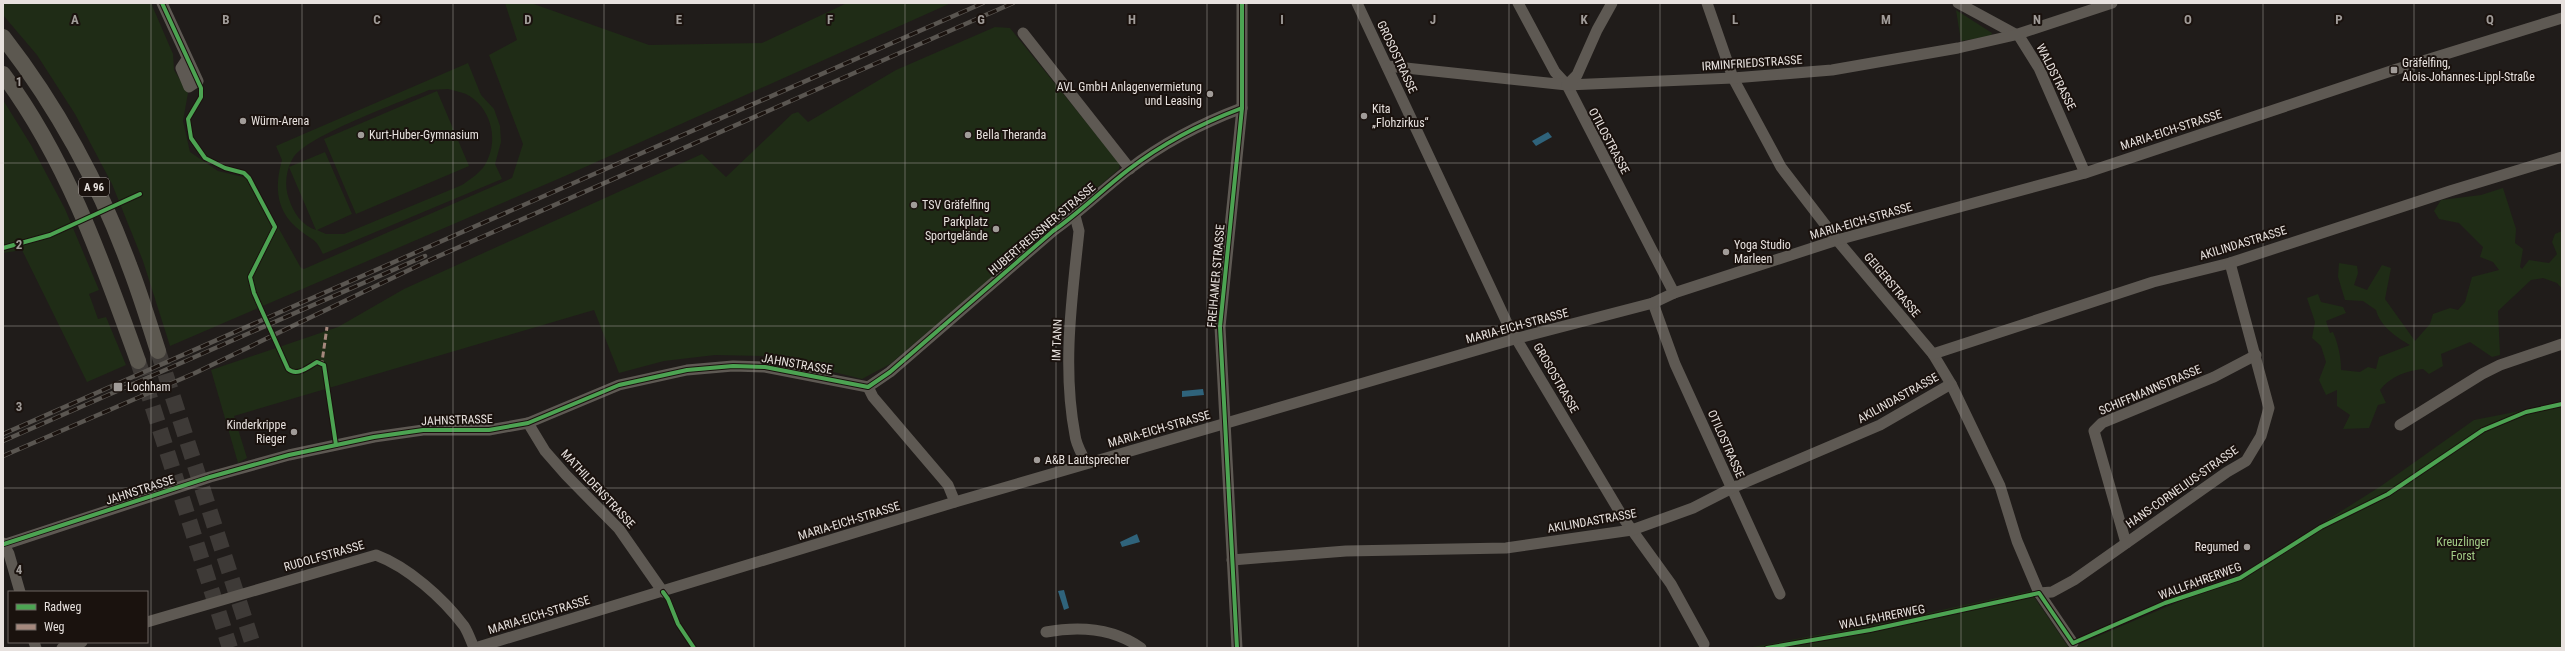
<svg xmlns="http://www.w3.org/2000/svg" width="2565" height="651" viewBox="0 0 2565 651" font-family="'Roboto Condensed',sans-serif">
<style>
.green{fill:#1f2c16;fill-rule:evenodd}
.water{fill:#2f637b}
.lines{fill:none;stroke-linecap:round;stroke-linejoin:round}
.highway-tunnel{stroke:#3e3a37;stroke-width:16;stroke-dasharray:16 8;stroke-linecap:butt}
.minor{stroke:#5e5953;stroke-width:11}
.highway{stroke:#5c5850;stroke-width:16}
.rail-casing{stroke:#5a5651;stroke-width:4.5}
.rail{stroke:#1a120e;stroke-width:3;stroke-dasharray:9;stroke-linecap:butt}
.quiet{stroke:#a5887d;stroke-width:3;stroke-dasharray:6 3;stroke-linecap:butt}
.cycleway-casing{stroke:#1a120e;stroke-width:6}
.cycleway{stroke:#4ca352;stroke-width:4}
.grid{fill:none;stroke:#a19c99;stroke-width:1;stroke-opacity:0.55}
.poi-dot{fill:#a19c99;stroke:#1a120e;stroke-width:1.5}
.labels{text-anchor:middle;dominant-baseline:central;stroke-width:4;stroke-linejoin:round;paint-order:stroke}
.shield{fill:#1a120e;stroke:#aaa3a0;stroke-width:1}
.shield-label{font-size:11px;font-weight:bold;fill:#e7e1de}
.street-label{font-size:12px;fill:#e7e1de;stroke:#1a120e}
.poi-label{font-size:12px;fill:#e7e1de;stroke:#1a120e;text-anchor:start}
.park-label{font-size:12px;fill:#a3cd88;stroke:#1a120e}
.grid-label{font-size:13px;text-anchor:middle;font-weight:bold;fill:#a19c99;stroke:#1a120e;stroke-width:4;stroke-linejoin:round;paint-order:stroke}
</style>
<rect width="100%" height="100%" fill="#201c1a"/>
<g class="green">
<polygon points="3,3 151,3 173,54 174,70 188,93 183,121 190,152 218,171 251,179 301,268 304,269 512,178 523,144 489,55 517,40 505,3 531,3 649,45 762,43 847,3 951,3 565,176 170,346 143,261 112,184 75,114 37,55 3,15"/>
<polygon points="1956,10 1992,33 1991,36 1961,41"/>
<polygon points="995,27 1010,28 1120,164 1119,169 890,364 862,379 769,356 715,355 664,361 619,373 594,310 234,416 247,458 238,463 211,370 338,327 404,289 702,154 726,177 792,114 798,112 808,122 896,70"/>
<path d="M468,63L481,95L494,109L500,126L501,142L495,164L502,179L323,254C316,239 314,241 302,232C276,213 274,188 282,160L276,146ZM448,89C453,90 460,92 466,94C490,106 499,138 487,161C482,172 472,178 462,185L344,234H326L317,230L352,214L325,152L289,167L316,230C302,226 293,212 289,199C284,186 286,169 293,158C306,136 401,102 429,90Z"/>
<polygon points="437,91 469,166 356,214 324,139"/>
<polygon points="3,100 31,145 65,209 99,290 89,294 98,319 106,317 126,365 87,382 22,250 3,253"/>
<path d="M2503,188L2516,229L2515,243L2523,249L2520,267L2522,269L2529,260L2549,263L2557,254L2552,242L2555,234L2562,231V289L2557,283L2543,278L2531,280L2498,311L2500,355L2492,357L2470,342L2441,354L2443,366L2429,374L2423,369C2408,370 2389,377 2380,390L2386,403L2378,405L2369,428L2343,429L2350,415L2337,406V390L2326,395L2319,380L2326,362L2321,346L2312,338L2315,322L2307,298L2318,294L2321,302L2343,307L2346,313L2326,321L2330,333L2333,332C2338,344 2341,356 2341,370L2360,372L2368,367L2376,369L2379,357L2410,345C2396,337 2380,326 2376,310L2363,301L2345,300L2338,277L2339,263L2357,266L2358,273L2354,285L2367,290L2382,265L2391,268L2385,299L2415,341L2430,324L2433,314L2450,308L2458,310L2465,302L2472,277L2499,270L2493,262L2480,257L2483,247L2459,223L2439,219L2434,211L2441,200L2481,195Z"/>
<polygon points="2562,403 2562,648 2070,648 2237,577 2381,486 2474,420"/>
<polygon points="2030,591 2069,648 1747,648 1867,626"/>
</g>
<g class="water">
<polygon points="1548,132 1552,137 1536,146 1532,141"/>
<polygon points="1203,389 1204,395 1182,397 1182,391"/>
<polygon points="1137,534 1140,542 1122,547 1120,542"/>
<polygon points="1064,590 1069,608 1064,610 1058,591"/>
</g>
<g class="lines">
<g class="highway-tunnel">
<polyline points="158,351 254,648"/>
<polyline points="138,361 230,648"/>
</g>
<g class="minor">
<polyline points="162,3 198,81 189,87 181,68 187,59"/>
<polyline points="1357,3 1508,325 1624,519 1671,584 1704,644"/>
<polyline points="1518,3 1555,72 1567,85 1674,293"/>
<polyline points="1707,3 1733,78 1781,167 1837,240 1933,354 1951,384 2000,486 2017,541 2039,593 2073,643"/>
<polyline points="1958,3 2019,36 2039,68 2085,173"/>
<polyline points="1023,33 1130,169"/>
<polyline points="1387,66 1567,85 1733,78 1832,70 1958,48 2015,35 2112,3"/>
<polyline points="1567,85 1577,75 1597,30 1612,3"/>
<path d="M1075,216L1079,231C1072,298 1062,367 1075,435C1076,445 1082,454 1086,463"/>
<polyline points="1653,303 1675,364 1780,594"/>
<polyline points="1933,354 2153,282 2230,263 2450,191 2562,157"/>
<path d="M868,387L890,372L1053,231C1079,213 1102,190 1128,170C1163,143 1202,123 1242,108"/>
<polyline points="868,387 873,397 948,485 955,502"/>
<polyline points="528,423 545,451 566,475 619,529 663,592"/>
<polyline points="2400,425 2482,374 2500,365 2562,344"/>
<polyline points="3,543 9,554 20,592"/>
<polyline points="2126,543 2094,431 2102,423 2214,377 2256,355"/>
<polyline points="3,545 210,477 289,455 374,437 423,430 489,430 528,423 619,385 687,370 733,366 765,367 868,387"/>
<polyline points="1232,560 1346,551 1506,548 1632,530 1693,508 1732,488 1880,425 1951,384"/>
<polyline points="2039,593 2052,592 2074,580 2227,472 2246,461 2261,436 2269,408 2230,263"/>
<path d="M147,622L376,555C408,567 443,598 464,626C468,632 471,641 474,648"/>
<path d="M1046,632C1079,626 1113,628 1141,648"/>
<polyline points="34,642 36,648"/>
<polyline points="62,648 82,642"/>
<polyline points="475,648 955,502 1518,338 1653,303 1674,293 1837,240 2085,173 2394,70 2562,18"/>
<polyline points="1237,648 1220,327 1242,108 1242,3"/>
</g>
<g class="highway">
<path d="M3,37C56,105 100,185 129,265C140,293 149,323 158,351"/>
<path d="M3,74C67,160 102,261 138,361"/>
</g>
<defs>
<g id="rail">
<polyline points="3,434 983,3"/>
<polyline points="3,441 425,256"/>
<polyline points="3,456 195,373 432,259 1013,3"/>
</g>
</defs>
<use href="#rail" class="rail-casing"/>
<use href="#rail" class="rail"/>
<polyline class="quiet" points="324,366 322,362 327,327"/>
<defs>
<g id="cycleway">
<path d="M162,3L201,88V97L188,119L191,138L205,158L225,168L244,173L249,178L275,227L250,277L254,293L288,369C297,377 308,367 317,362L324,365L336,445"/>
<polyline points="3,248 50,235 140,194"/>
<path d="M4,544L210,477L289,455L374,437L423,430H489L528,423L619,385L687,370L733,366L765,367L868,387L890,372L1053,231C1079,213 1102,190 1128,170C1163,143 1202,123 1242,108"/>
<polyline points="663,592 668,599 678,624 694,648"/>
<polyline points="1237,648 1220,327 1242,108 1242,3"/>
<polyline points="1767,648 1870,630 2039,593 2073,643 2165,603 2240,578 2321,527 2388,494 2483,430 2526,412 2562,404"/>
</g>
</defs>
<use href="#cycleway" class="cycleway-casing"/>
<use href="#cycleway" class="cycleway"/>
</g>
<path class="grid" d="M151,3V648M302,3V648M453,3V648M604,3V648M754,3V648M905,3V648M1056,3V648M1207,3V648M1358,3V648M1509,3V648M1660,3V648M1811,3V648M1961,3V648M2112,3V648M2263,3V648M2414,3V648M3,163H2562M3,326H2562M3,488H2562"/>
<g class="poi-dot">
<rect x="2390" y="66" width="8" height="8" rx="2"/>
<circle cx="1210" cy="94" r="4"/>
<circle cx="1364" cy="116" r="4"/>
<circle cx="243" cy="121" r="4"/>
<circle cx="361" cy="135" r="4"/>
<circle cx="968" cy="135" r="4"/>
<circle cx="914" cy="205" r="4"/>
<circle cx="996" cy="229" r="4"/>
<circle cx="1726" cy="252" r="4"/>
<rect x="113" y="382" width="10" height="10" rx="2"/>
<circle cx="294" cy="432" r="4"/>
<circle cx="1037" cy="460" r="4"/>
<circle cx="2247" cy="547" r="4"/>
</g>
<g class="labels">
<rect class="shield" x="79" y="178" width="30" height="18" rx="3"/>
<g class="shield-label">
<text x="94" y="187">A 96</text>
</g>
<g class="street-label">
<text transform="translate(1397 57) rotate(65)">GROSOSTRASSE</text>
<text transform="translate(1752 63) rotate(-4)">IRMINFRIEDSTRASSE</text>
<text transform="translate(2056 77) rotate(63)">WALDSTRASSE</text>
<text transform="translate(2171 130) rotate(-18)">MARIA-EICH-STRASSE</text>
<text transform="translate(1609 141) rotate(62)">OTILOSTRASSE</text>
<text transform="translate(1861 221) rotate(-16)">MARIA-EICH-STRASSE</text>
<text transform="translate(1042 229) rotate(-40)">HUBERT-REISSNER-STRASSE</text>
<text transform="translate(2243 243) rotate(-17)">AKILINDASTRASSE</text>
<text transform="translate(1216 276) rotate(-85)">FREIHAMER STRASSE</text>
<text transform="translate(1892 285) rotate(50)">GEIGERSTRASSE</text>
<text transform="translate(1517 326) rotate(-15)">MARIA-EICH-STRASSE</text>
<text transform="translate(1057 340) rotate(-88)">IM TANN</text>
<text transform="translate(797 364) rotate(10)">JAHNSTRASSE</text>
<text transform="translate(1556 378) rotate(60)">GROSOSTRASSE</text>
<text transform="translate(2150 390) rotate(-23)">SCHIFFMANNSTRASSE</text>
<text transform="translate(1898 398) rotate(-29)">AKILINDASTRASSE</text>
<text transform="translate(457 420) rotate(-2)">JAHNSTRASSE</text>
<text transform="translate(1159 429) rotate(-16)">MARIA-EICH-STRASSE</text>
<text transform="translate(1726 444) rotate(66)">OTILOSTRASSE</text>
<text transform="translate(2182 487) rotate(-35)">HANS-CORNELIUS-STRASSE</text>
<text transform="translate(598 489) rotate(47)">MATHILDENSTRASSE</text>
<text transform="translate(140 490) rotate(-18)">JAHNSTRASSE</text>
<text transform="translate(849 521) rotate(-17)">MARIA-EICH-STRASSE</text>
<text transform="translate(1592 521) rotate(-10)">AKILINDASTRASSE</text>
<text transform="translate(324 556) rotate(-16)">RUDOLFSTRASSE</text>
<text transform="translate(2200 581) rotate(-20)">WALLFAHRERWEG</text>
<text transform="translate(539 615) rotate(-17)">MARIA-EICH-STRASSE</text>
<text transform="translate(1882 617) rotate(-11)">WALLFAHRERWEG</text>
</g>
<g class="poi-label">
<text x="2402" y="63">Gräfelfing,<tspan x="2402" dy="14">Alois-Johannes-Lippl-Straße</tspan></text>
<text x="1202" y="87" text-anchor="end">AVL GmbH Anlagenvermietung<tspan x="1202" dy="14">und Leasing</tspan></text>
<text x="1372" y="109">Kita<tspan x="1372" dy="14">„Flohzirkus“</tspan></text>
<text x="251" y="121">Würm-Arena</text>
<text x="369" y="135">Kurt-Huber-Gymnasium</text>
<text x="976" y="135">Bella Theranda</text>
<text x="922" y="205">TSV Gräfelfing</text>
<text x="988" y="222" text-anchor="end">Parkplatz<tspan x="988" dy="14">Sportgelände</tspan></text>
<text x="1734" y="245">Yoga Studio<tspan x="1734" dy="14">Marleen</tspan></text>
<text x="127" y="387">Lochham</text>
<text x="286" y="425" text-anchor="end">Kinderkrippe<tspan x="286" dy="14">Rieger</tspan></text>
<text x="1045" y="460">A&amp;B Lautsprecher</text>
<text x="2239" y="547" text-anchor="end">Regumed</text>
</g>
<g class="park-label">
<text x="2463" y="542">Kreuzlinger<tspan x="2463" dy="14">Forst</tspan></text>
</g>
</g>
<g class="grid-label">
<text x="75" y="24">A</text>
<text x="226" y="24">B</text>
<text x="377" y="24">C</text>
<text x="528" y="24">D</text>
<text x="679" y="24">E</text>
<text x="830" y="24">F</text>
<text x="981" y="24">G</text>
<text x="1132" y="24">H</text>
<text x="1282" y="24">I</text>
<text x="1433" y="24">J</text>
<text x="1584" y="24">K</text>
<text x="1735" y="24">L</text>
<text x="1886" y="24">M</text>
<text x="2037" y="24">N</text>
<text x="2188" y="24">O</text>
<text x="2339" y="24">P</text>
<text x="2490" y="24">Q</text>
<text x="19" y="86">1</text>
<text x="19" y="249">2</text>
<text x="19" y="411">3</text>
<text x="19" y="574">4</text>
</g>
<rect width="2565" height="651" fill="none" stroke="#e7e1de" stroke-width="8"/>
<rect x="8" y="591" width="140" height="52" fill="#1a120e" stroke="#6c6561"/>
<rect x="16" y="604" width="20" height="6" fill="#4ca352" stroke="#6c6561"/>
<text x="44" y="611" font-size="12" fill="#e7e1de">Radweg</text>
<rect x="16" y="624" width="20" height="6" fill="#a5887d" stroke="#6c6561"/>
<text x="44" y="631" font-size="12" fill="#e7e1de">Weg</text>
</svg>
